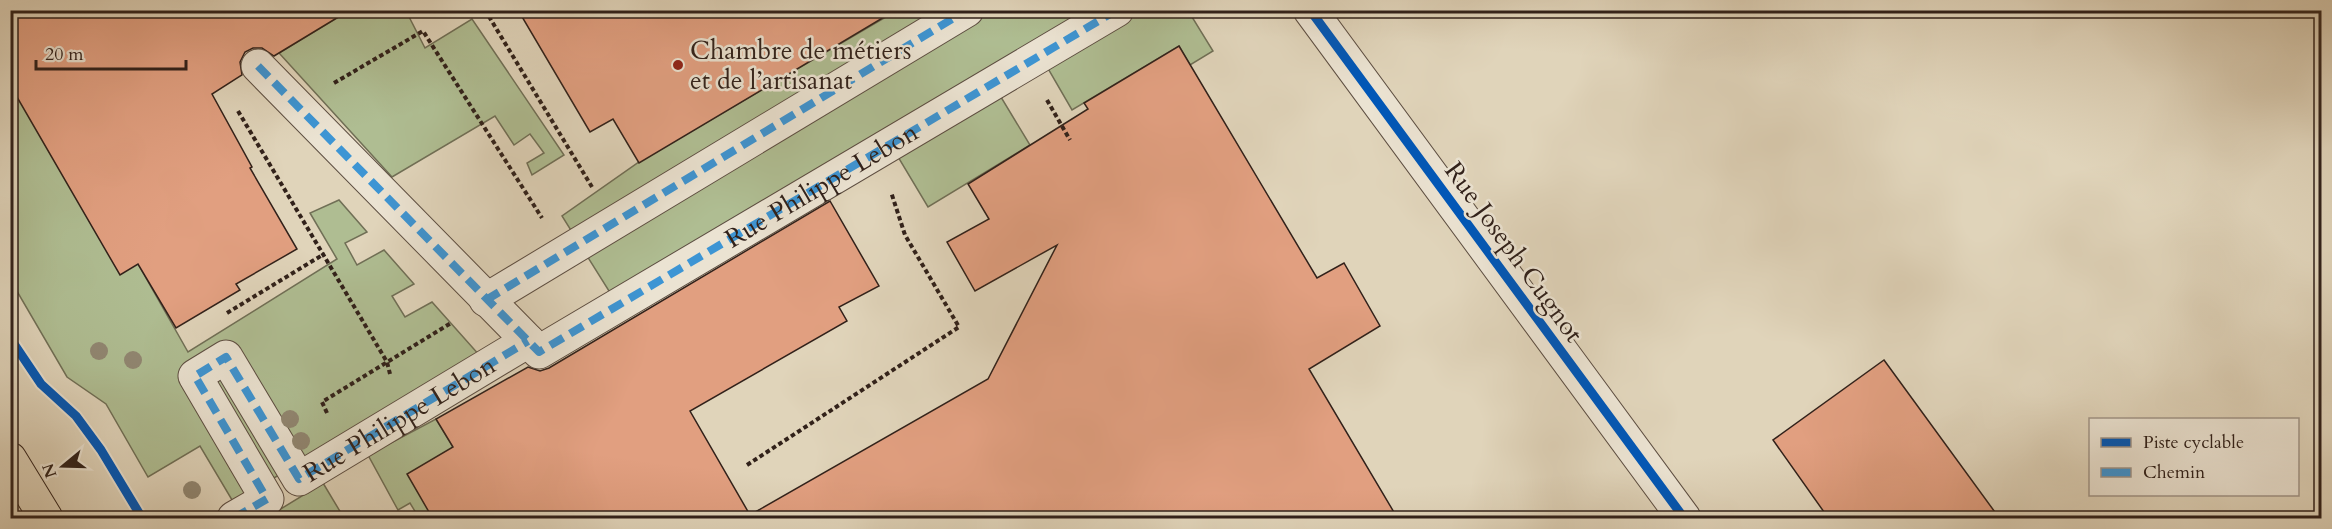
<svg xmlns="http://www.w3.org/2000/svg" width="2332" height="529" viewBox="0 0 2332 529" font-family="Cardo,serif">
<style>
.green{fill:#afbd92;stroke:#706f56;stroke-width:1.5}
.building{fill:#e19f80;stroke:#31211a;stroke-width:1.5}
.lines{fill:none;stroke-linecap:round;stroke-linejoin:round}
.street-casing{stroke:#5d4e42;stroke-width:35}
.primary-casing{stroke:#31211a;stroke-width:35}
.path{stroke:#31211a;stroke-width:4;stroke-dasharray:4.5 3;stroke-linecap:butt}
.street{stroke:#ebe3d2;stroke-width:33}
.primary{stroke:#e0d4ba;stroke-width:33}
.quiet{stroke:#3d95d4;stroke-width:8;stroke-dasharray:15 8;stroke-linecap:butt}
.cycleway-casing{stroke:#ebe3d2;stroke-width:13}
.cycleway{stroke:#0057b8;stroke-width:9}
.tree{fill:#918772}
.poi-dot{fill:#8f2418;stroke:#ebe3d2;stroke-width:2}
.labels{text-anchor:middle;dominant-baseline:central;stroke-width:5;stroke-linejoin:round;paint-order:stroke}
.poi-label{font-size:26px;fill:#31211a;stroke:#ebe3d2;text-anchor:start}
.street-label{font-size:26px;fill:#31211a;stroke:#ebe3d2}
</style>
<rect width="100%" height="100%" fill="#e0d4ba"/>
<filter id="stains"><feTurbulence type="fractalNoise" baseFrequency=".00333" numOctaves="4"/><feColorMatrix values="0 0 0 0 .2 0 0 0 0 .09 0 0 0 0 .02 0 0 0 .5 -.17"/></filter>
<radialGradient id="worn" r=".72"><stop offset=".6" stop-color="#630" stop-opacity="0"/><stop offset="1" stop-color="#630" stop-opacity=".3"/></radialGradient>
<g class="green">
<polygon points="350,10 406,11 425,48 472,19 564,155 532,175 527,163 544,153 530,134 514,145 495,116 392,177 279,53"/>
<polygon points="896,11 1195,11 1192,17 1213,51 1190,65 1179,46 1072,110 1035,46 987,74 1030,145 928,207 885,135 614,299 562,216 639,162"/>
<polygon points="10,85 138,264 188,352 337,259 310,213 339,200 367,232 345,243 357,265 384,250 414,284 392,296 405,317 432,302 481,357 297,464 227,348 184,374 255,494 235,505 200,446 148,477 106,404 67,377 11,281"/>
<polygon points="225,366 286,471 267,482 205,378"/>
<polygon points="436,419 453,447 431,515 419,518 410,503 398,510 368,455"/>
<polygon points="323,483 344,518 266,518"/>
</g>
<g class="building">
<polygon points="10,10 350,10 274,56 262,48 253,48 245,52 240,62 242,75 212,94 252,167 250,168 297,249 236,284 240,290 176,328 138,264 120,275 10,85"/>
<polygon points="518,10 896,10 639,163 613,119 590,132"/>
<polygon points="1179,46 1317,278 1344,263 1380,326 1309,369 1398,519 433,519 407,474 453,447 436,419 528,367 540,371 549,368 830,201 879,286 839,307 847,321 690,411 750,515 988,379 1057,245 975,291 947,242 989,219 968,184 1088,109 1084,103"/>
<polygon points="1884,360 2000,519 1829,519 1773,440"/>
</g>
<g class="lines">
<defs>
<g id="street">
<polyline points="1310,10 1684,518"/>
<path id="s1" d="M258,66L539,352L1117,10"/>
<polyline points="486,300 967,10"/>
<polyline points="234,518 267,499 195,376 226,357 299,479 528,341"/>
</g>
<polyline id="primary" points="10,459 46,518"/>
</defs>
<use href="#street" class="street-casing"/>
<use href="#primary" class="primary-casing"/>
<g class="path">
<polyline points="485,10 592,187"/>
<polyline points="334,83 423,31 542,218"/>
<polyline points="1047,100 1070,140"/>
<polyline points="238,111 387,362 390,374"/>
<polyline points="227,313 324,254"/>
<polyline points="327,413 322,402 451,323"/>
<polyline points="747,465 959,327 905,235 891,192"/>
</g>
<use href="#street" class="street"/>
<use href="#primary" class="primary"/>
<g class="quiet">
<polyline points="258,66 539,352 1117,10"/>
<polyline points="486,300 967,10"/>
<path id="s2" d="M234,518L267,499L195,376L226,357L299,479L528,341"/>
</g>
<defs>
<g id="cycleway">
<polyline points="1310,10 1684,518"/>
<polyline points="10,338 41,384 76,416 101,450 142,518"/>
</g>
</defs>
<use href="#cycleway" class="cycleway-casing"/>
<use href="#cycleway" class="cycleway"/>
</g>
<g class="tree">
<circle cx="99" cy="351" r="9"/>
<circle cx="133" cy="360" r="9"/>
<circle cx="290" cy="419" r="9"/>
<circle cx="301" cy="441" r="9"/>
<circle cx="192" cy="490" r="9"/>
</g>
<circle class="poi-dot" cx="678" cy="65" r="6"/>
<g class="labels">
<g class="poi-label">
<text x="690" y="50">Chambre de métiers<tspan x="690" dy="30">et de l’artisanat</tspan></text>
</g>
<g class="street-label">
<text stroke="none"><textPath href="#s1" startOffset="729">Rue Philippe Lebon</textPath></text>
<text transform="translate(1514 252) rotate(54)">Rue Joseph Cugnot</text>
<text stroke="none"><textPath href="#s2" startOffset="476">Rue Philippe Lebon</textPath></text>
</g>
</g>
<rect width="2332" height="529" fill="none" stroke="#e0d4ba" stroke-width="36"/>
<rect x="12" y="12" width="2308" height="505" fill="none" stroke="#31211a" stroke-width="3"/>
<rect x="18" y="18" width="2296" height="493" fill="none" stroke="#31211a" stroke-width="1.5"/>
<rect x="2089" y="418" width="210" height="78" fill="#ebe3d2" stroke="#a19588" stroke-width="1.5"/>
<rect x="2101" y="438" width="30" height="9" fill="#0057b8" stroke="#a19588" stroke-width="1.5"/>
<text x="2143" y="448" font-size="18" fill="#31211a">Piste cyclable</text>
<rect x="2101" y="468" width="30" height="9" fill="#3d95d4" stroke="#a19588" stroke-width="1.5"/>
<text x="2143" y="478" font-size="18" fill="#31211a">Chemin</text>
<g transform="translate(63 466) rotate(251)" stroke="#ebe3d2" stroke-width="4.5" paint-order="stroke">
<path d="M0-4.5L10 22L0 15L-10 22Z" fill="#31211a"/>
<text y="-9" font-size="16" font-weight="bold" text-anchor="middle" fill="#31211a">N</text>
</g>
<path d="M36 60v9h150v-9" fill="none" stroke="#31211a" stroke-width="3"/>
<text x="45" y="60" font-size="18" fill="#31211a" stroke="#ebe3d2" stroke-width="4.5" paint-order="stroke">20 m</text>
<rect width="100%" height="100%" filter="url(#stains)"/>
<rect width="100%" height="100%" fill="url(#worn)"/>
</svg>
